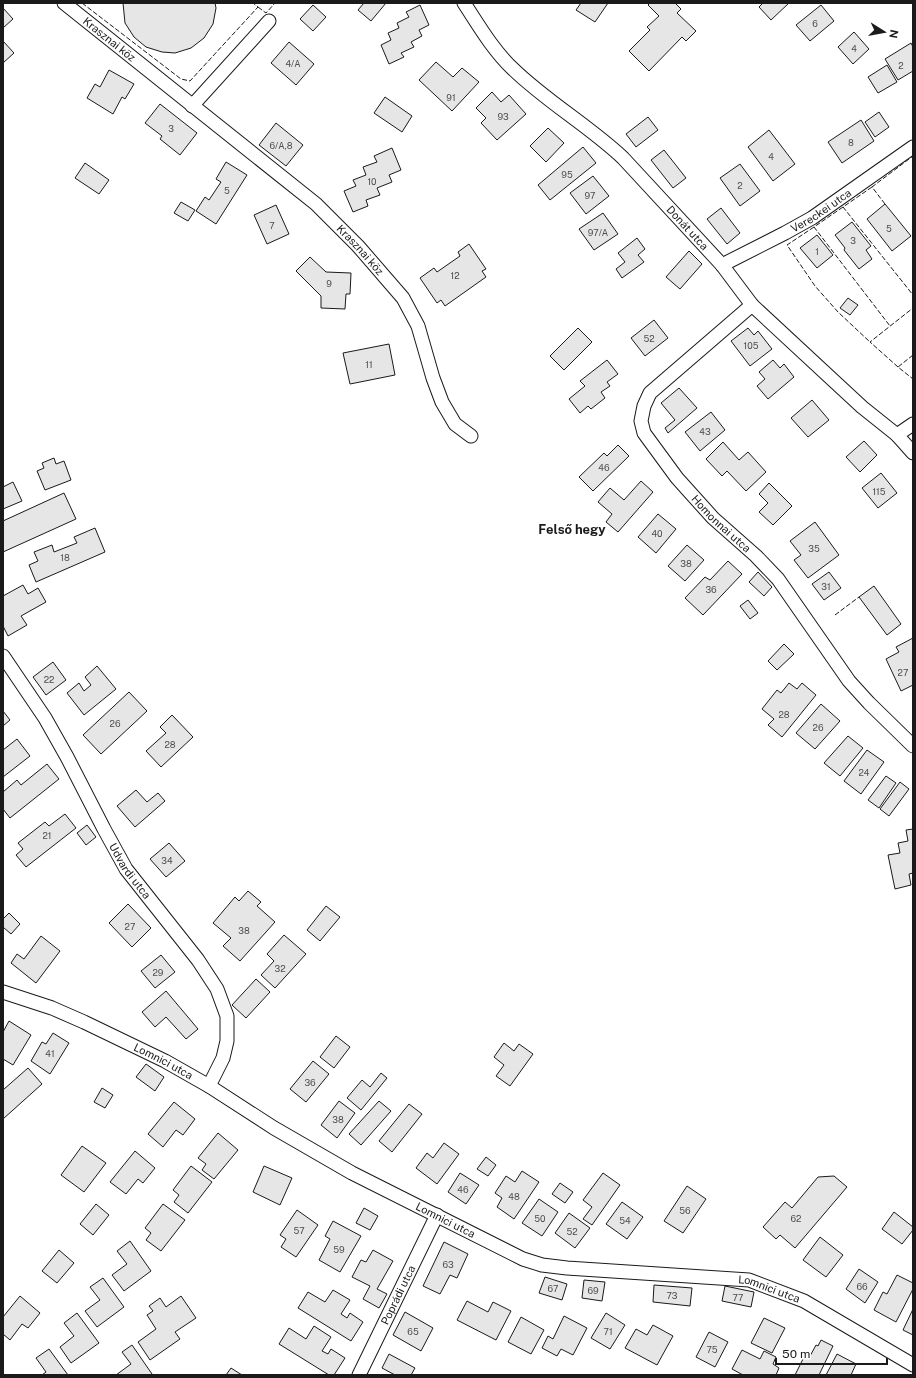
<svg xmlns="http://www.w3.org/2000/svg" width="916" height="1378" viewBox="0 0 916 1378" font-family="'Public Sans',sans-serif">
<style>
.building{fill:#e6e6e6;stroke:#1a1a1a}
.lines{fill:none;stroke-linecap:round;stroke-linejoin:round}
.street-casing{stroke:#1a1a1a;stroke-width:15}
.street{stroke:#fff;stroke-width:13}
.fence{stroke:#1a1a1a;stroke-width:1;stroke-dasharray:5 2;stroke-linecap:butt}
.labels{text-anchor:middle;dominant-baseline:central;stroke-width:3;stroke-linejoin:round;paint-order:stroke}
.number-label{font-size:9px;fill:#4d4d4d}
.street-label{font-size:11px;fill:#1a1a1a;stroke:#fff}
.quarter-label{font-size:13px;font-weight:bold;fill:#1a1a1a;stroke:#fff}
</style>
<rect width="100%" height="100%" fill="#fff"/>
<g class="building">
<polygon points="123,3 215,3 216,8 213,24 204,38 191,48 175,53 162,52 146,47 134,37 125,23"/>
<polygon points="364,3 386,3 371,21 358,10"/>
<polygon points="581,3 608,3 595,22 576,10"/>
<polygon points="650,3 675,3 681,9 677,13 696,31 686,41 682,37 649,71 629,51 650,30 647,27 659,16 648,5"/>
<polygon points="763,3 789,3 771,20 759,7"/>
<polygon points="313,5 326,17 313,31 300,19"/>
<polygon points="420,5 429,25 419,30 422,36 411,42 414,47 401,53 404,57 389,64 381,45 391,40 388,33 399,28 397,23 409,17 406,12"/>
<polygon points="821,5 834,21 810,41 796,25"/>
<polygon points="3,8 13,19 3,28"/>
<polygon points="854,32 869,49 853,64 838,47"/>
<polygon points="3,41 14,53 3,63"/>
<polygon points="289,42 314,64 296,85 271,63"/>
<polygon points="911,43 913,47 913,71 898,80 885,59"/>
<polygon points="436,62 453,77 462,68 479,82 452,111 419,80"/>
<polygon points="887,65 897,82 878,93 868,77"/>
<polygon points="109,70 134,84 125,99 122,97 113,114 87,98 95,84 100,87"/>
<polygon points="492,92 501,102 509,95 526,114 497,140 481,123 486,118 476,108"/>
<polygon points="385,97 412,116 402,132 374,113"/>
<polygon points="160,104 197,133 180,155 160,139 162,136 145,123"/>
<polygon points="879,112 889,127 875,137 865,122"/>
<polygon points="648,117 658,130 636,147 626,134"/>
<polygon points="861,120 874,141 842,163 828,142"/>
<polygon points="276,123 303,145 286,166 259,145"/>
<polygon points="548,128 564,143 546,162 530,146"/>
<polygon points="769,130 795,164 773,181 748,147"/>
<polygon points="583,147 596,163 550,200 538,185"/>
<polygon points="392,148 401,170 389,175 392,182 377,188 380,195 366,200 368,206 353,212 344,191 356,186 353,180 366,175 363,167 377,162 374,156"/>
<polygon points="664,150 686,178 673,188 651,160"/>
<polygon points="226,162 247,175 216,224 196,211 205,197 209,200 221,182 216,179"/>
<polygon points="85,163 109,180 99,194 75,178"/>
<polygon points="740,164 760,191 740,206 720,178"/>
<polygon points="593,176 609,196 586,214 570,193"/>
<polygon points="181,202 195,210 188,221 174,213"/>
<polygon points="885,204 911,236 892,251 867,219"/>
<polygon points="276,205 289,234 267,244 254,215"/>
<polygon points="721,208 740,233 727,244 707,219"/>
<polygon points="603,213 618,234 594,250 579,229"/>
<polygon points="852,222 871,246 866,250 872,259 859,269 844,250 845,248 835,235"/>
<polygon points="817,235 833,255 817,268 800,248"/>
<polygon points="637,238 645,249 638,255 644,262 622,278 616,269 625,262 618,253"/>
<polygon points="469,244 486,269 482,271 486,277 445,306 441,300 437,303 420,278 434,268 437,272 460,256 458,252"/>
<polygon points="689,251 702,264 680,289 666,277"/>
<polygon points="310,257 326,272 351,273 350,294 346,294 345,309 321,308 321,296 296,271"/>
<polygon points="848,298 858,305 850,315 840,308"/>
<polygon points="654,320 668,338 645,356 631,338"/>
<polygon points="578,328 592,342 564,370 550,356"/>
<polygon points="748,328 754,335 758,331 772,349 750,366 731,341"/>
<polygon points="389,344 395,375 350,384 343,353"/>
<polygon points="607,360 618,374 607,382 610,386 601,392 605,398 591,409 588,406 580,413 569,399 585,386 580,381"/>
<polygon points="773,360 780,368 784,364 794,377 768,399 757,386 765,379 759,372"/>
<polygon points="679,388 697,408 668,433 665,428 675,420 661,403"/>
<polygon points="812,400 829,420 808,437 791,418"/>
<polygon points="711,412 725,430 700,451 685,432"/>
<polygon points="864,441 877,455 860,472 846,457"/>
<polygon points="723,442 739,460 748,452 766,472 746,491 727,471 722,476 706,459"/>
<polygon points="618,445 629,456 593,491 579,477 604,453 607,456"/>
<polygon points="54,458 56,464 64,461 71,480 45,490 37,471 44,468 42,463"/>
<polygon points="881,473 897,493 878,508 862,488"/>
<polygon points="641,481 653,492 618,532 606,522 612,514 598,502 610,488 624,500"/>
<polygon points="13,482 22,501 3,509 3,487"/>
<polygon points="769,483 792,506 773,525 759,512 768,503 759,494"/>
<polygon points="64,493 76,519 3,552 3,521"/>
<polygon points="658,514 676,529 656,553 638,537"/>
<polygon points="815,522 839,555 808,578 794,560 801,555 790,541"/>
<polygon points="95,528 105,552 36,582 29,565 38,561 34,552 52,545 54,552 77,543 74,537"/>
<polygon points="687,545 704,560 685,581 668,566"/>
<polygon points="728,561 742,574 703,615 685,598 705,577 710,580"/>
<polygon points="758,572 772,587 764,596 749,582"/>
<polygon points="829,572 841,588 824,600 812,584"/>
<polygon points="23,585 28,594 38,588 46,602 21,616 27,625 8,636 3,626 3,596"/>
<polygon points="874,586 901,624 887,635 859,597"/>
<polygon points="748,600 758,613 750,619 740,606"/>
<polygon points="913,638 913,685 901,691 886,659 899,652 896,647"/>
<polygon points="784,644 794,654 777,670 768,661"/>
<polygon points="53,662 66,680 46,695 33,677"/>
<polygon points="97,666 116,689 84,715 67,693 79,683 84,691 91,685 85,677"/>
<polygon points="789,683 797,689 802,683 816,695 782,737 768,725 774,719 762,709 777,690 781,693"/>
<polygon points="129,692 147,711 101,754 83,735"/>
<polygon points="821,704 840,721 815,749 796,733"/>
<polygon points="3,711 10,720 3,726"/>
<polygon points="172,715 193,737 161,767 146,751 166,733 160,727"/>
<polygon points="848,736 863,748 840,776 824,763"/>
<polygon points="17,739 30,756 3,777 3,750"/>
<polygon points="867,750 884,762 861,794 844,781"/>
<polygon points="47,764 59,779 10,818 3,809 3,792 17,780 21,785"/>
<polygon points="886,776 896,783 879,808 868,800"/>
<polygon points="900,782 909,789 889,816 880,809"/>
<polygon points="136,790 147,802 158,793 165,801 135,827 117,806"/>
<polygon points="65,814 76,828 26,867 16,855 23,849 18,843 45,822 49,826"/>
<polygon points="87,825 96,837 86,845 77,833"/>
<polygon points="913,829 913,873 909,874 911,885 895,889 888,855 900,853 898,843 908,841 906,830"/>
<polygon points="169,843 185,861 166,877 150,859"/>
<polygon points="248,891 261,902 257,906 275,922 240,961 223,946 231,938 213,923 235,897 239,901"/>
<polygon points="128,904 151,928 132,947 109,923"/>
<polygon points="326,906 340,917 320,941 307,930"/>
<polygon points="9,913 20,924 11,934 3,927 3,919"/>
<polygon points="284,935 306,954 275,988 261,975 274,961 267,954"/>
<polygon points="41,936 60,951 36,983 11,963 17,954 24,959"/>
<polygon points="161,955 175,972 155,988 141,971"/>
<polygon points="256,979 270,992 246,1018 232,1005"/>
<polygon points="166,991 198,1029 186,1039 166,1017 155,1027 142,1012"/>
<polygon points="9,1021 31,1035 13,1065 3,1059 3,1032"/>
<polygon points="53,1033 69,1043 50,1074 31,1061 42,1042 46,1044"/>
<polygon points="336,1036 350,1047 334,1068 320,1057"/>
<polygon points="504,1043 514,1051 519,1044 533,1054 510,1086 496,1076 504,1065 494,1057"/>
<polygon points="313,1061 329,1074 306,1102 290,1089"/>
<polygon points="146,1064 164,1077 155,1091 136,1077"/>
<polygon points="28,1068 42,1084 3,1119 3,1090"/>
<polygon points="381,1073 387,1078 361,1110 347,1098 362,1080 370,1087"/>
<polygon points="102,1088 113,1095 105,1108 94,1102"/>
<polygon points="339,1101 355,1113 337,1138 321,1125"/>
<polygon points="379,1101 391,1111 361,1145 349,1134"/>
<polygon points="174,1102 195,1119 183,1135 176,1130 163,1147 148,1134"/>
<polygon points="409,1104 422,1114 392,1152 379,1141"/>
<polygon points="218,1133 238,1150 214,1179 202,1170 206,1164 198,1158"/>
<polygon points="444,1143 459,1154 437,1184 416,1168 427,1153 433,1158"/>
<polygon points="82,1146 106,1163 84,1192 61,1175"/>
<polygon points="135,1151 155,1168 143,1183 138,1179 126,1194 110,1182"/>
<polygon points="486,1157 496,1165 488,1176 477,1169"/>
<polygon points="191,1166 212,1182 188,1213 174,1202 179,1195 173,1190"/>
<polygon points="264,1166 292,1178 280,1205 253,1192"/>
<polygon points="522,1171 539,1182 514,1219 497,1207 502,1198 495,1193 506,1176 515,1182"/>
<polygon points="460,1173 479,1185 466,1204 448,1192"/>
<polygon points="603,1173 620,1185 592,1225 583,1219 592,1207 583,1200"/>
<polygon points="834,1176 847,1187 795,1248 780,1235 776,1239 763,1227 785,1202 792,1208 818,1177"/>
<polygon points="560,1183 573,1192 565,1203 552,1194"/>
<polygon points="687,1186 706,1199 683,1233 664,1221"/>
<polygon points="539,1199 558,1212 542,1236 522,1223"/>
<polygon points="622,1202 643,1217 627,1239 606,1224"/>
<polygon points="96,1204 109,1215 93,1235 80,1224"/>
<polygon points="163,1204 185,1220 161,1251 146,1240 151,1233 145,1228"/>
<polygon points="364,1208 378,1216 370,1230 356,1223"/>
<polygon points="297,1210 318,1225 296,1257 281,1247 286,1239 280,1235"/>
<polygon points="894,1212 913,1227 913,1230 902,1244 882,1229"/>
<polygon points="569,1213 590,1228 575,1248 555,1233"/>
<polygon points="333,1221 361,1236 340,1272 319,1260 330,1239 325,1236"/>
<polygon points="820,1237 843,1255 826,1277 803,1260"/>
<polygon points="130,1241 151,1271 124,1291 112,1275 127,1264 117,1251"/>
<polygon points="444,1242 468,1254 457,1278 450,1275 440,1294 423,1286"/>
<polygon points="59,1250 74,1263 57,1283 42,1271"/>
<polygon points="373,1250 393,1261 377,1289 387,1294 379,1308 363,1299 370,1286 352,1277 361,1260 366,1262"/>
<polygon points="859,1269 878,1282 865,1303 846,1289"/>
<polygon points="897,1275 913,1283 913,1289 896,1322 874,1310 883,1292 887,1294"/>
<polygon points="545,1277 567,1284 562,1300 539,1293"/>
<polygon points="103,1278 124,1307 97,1327 85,1311 100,1300 90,1287"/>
<polygon points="584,1280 605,1282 602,1301 582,1298"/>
<polygon points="654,1285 692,1288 690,1306 653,1302"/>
<polygon points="725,1286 754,1292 751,1307 722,1301"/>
<polygon points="333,1290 350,1300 341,1314 347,1318 350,1313 363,1322 351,1341 298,1308 308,1292 325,1302"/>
<polygon points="20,1296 40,1313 28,1328 22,1324 10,1340 3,1334 3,1317"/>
<polygon points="181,1296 196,1318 175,1332 180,1339 150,1360 138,1342 156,1329 147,1315 153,1311 149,1306 160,1298 166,1307"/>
<polygon points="467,1301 488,1312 493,1302 511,1311 496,1340 457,1320"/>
<polygon points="913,1309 913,1335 903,1330"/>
<polygon points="405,1312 433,1328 421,1351 393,1335"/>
<polygon points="77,1313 99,1343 71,1363 60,1347 74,1336 64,1323"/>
<polygon points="606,1313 625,1325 610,1349 591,1338"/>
<polygon points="564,1316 587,1328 573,1355 561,1349 557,1356 542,1348 548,1336 553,1339"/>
<polygon points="521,1317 544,1330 531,1354 508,1342"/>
<polygon points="764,1318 785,1328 772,1353 751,1343"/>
<polygon points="653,1325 673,1336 657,1365 625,1348 636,1329 647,1335"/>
<polygon points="314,1326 331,1337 322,1351 328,1354 331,1349 345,1358 334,1375 329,1375 279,1344 289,1328 306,1339"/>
<polygon points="709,1332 728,1342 715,1367 696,1357"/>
<polygon points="821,1340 833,1346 819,1375 795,1375 805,1355 809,1358 816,1345 818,1346"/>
<polygon points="132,1345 152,1374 151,1375 116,1375 131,1364 122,1352"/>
<polygon points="49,1349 68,1375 42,1375 46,1372 36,1358"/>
<polygon points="742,1350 760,1359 764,1351 776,1357 773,1364 779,1368 776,1375 743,1375 732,1369"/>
<polygon points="389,1354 415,1368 411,1375 395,1375 382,1368"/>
<polygon points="837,1354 856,1364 851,1375 826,1375"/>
<polygon points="231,1368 242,1375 226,1375"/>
</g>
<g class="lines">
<defs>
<g id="street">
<path id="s1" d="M64,3L316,204L358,246L403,298L418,326L433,378L442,402L455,424L471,436"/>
<path id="s2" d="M464,3C479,26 493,50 513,69C547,102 589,126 623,158L722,265L752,305L835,382L862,407L897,435L913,453"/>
<polyline points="192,106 269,21"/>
<path id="s3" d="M722,265L785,233L812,218L913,147"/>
<path id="s4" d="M752,305L650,393L644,406L641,421L644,433L677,478L713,518L756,556L778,579L849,681L869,703L913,746"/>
<polyline points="897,435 913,424"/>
<path id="s5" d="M3,656L45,718L67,757L104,829L126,869L198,960L217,989L227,1016V1041L223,1058L209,1086"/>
<path id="s6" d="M3,992L52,1008L84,1022L165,1061L209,1086L274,1128L352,1173L523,1259L542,1265L567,1268L749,1280L804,1301L913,1365"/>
<path id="s7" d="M359,1375L437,1215"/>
</g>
</defs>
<use href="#street" class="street-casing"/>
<use href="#street" class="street"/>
<g class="fence">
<polyline points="82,3 181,79 190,81 258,7 253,3"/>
<polyline points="258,7 266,13 275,3"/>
<polyline points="872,187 843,207 913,295"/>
<polyline points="885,204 872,187 913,156"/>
<polyline points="843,207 814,227 890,326"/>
<polyline points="814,227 787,245 815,286 838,312 870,342"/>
<polyline points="913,355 898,367 913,379"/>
<polyline points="898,367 870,342 913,308"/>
<polyline points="835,615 859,597"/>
</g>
</g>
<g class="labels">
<g class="number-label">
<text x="815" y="23">6</text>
<text x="854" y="48">4</text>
<text x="293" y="63">4/A</text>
<text x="901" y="65">2</text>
<text x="451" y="97">91</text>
<text x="503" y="116">93</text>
<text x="171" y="128">3</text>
<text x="851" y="142">8</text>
<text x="281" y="145">6/A,8</text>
<text x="771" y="156">4</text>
<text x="567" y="174">95</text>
<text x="372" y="181">10</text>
<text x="740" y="185">2</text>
<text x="227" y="190">5</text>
<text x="590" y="195">97</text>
<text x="272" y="225">7</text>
<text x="889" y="228">5</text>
<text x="598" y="232">97/A</text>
<text x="853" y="240">3</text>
<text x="817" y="251">1</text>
<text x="455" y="275">12</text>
<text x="329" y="283">9</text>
<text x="649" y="338">52</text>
<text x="751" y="345">105</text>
<text x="369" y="364">11</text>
<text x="705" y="431">43</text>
<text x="604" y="467">46</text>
<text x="879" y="491">115</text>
<text x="657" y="533">40</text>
<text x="814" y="548">35</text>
<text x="65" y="557">18</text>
<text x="686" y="563">38</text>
<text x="826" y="586">31</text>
<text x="711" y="589">36</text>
<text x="903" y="672">27</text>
<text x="49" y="679">22</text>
<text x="784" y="714">28</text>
<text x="115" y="723">26</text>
<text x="818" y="727">26</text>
<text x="170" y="744">28</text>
<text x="864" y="772">24</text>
<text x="47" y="835">21</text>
<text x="167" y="860">34</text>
<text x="130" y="926">27</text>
<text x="244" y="930">38</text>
<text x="280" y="968">32</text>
<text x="158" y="972">29</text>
<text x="50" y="1053">41</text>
<text x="310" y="1082">36</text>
<text x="338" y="1119">38</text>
<text x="463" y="1189">46</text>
<text x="514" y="1196">48</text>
<text x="685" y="1210">56</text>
<text x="540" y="1218">50</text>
<text x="796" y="1218">62</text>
<text x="625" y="1220">54</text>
<text x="299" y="1230">57</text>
<text x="572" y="1231">52</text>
<text x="339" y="1249">59</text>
<text x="448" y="1264">63</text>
<text x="862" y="1286">66</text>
<text x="553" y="1288">67</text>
<text x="593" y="1290">69</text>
<text x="672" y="1295">73</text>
<text x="738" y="1297">77</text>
<text x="413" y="1331">65</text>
<text x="608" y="1331">71</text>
<text x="712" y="1349">75</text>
</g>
<g class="street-label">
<text stroke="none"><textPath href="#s1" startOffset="58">Krasznai köz</textPath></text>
<text stroke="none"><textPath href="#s3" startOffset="113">Vereckei utca</textPath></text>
<text stroke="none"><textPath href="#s2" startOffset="319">Donát utca</textPath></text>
<text stroke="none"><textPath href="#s1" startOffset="386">Krasznai köz</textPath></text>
<text stroke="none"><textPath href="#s4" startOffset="296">Homonnai utca</textPath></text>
<text stroke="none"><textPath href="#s5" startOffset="250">Udvardi utca</textPath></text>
<text stroke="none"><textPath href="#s6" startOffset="175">Lomnici utca</textPath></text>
<text stroke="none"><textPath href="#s6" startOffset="499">Lomnici utca</textPath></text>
<text stroke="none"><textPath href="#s6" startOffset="835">Lomnici utca</textPath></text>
<text stroke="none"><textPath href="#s7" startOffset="89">Poprádi utca</textPath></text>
</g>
<g class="quarter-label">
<text x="572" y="529">Felső hegy</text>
</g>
</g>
<rect width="916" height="1378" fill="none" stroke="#1a1a1a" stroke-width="8"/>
<g transform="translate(884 32) rotate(101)" stroke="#ffffff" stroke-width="3" paint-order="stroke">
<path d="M0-3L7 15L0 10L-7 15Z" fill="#1a1a1a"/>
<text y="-6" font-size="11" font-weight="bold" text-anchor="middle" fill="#1a1a1a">N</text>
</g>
<path d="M776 1358v6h111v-6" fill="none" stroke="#1a1a1a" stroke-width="2"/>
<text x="782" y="1358" font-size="12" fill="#1a1a1a" stroke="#ffffff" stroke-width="3" paint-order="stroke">50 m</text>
</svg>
